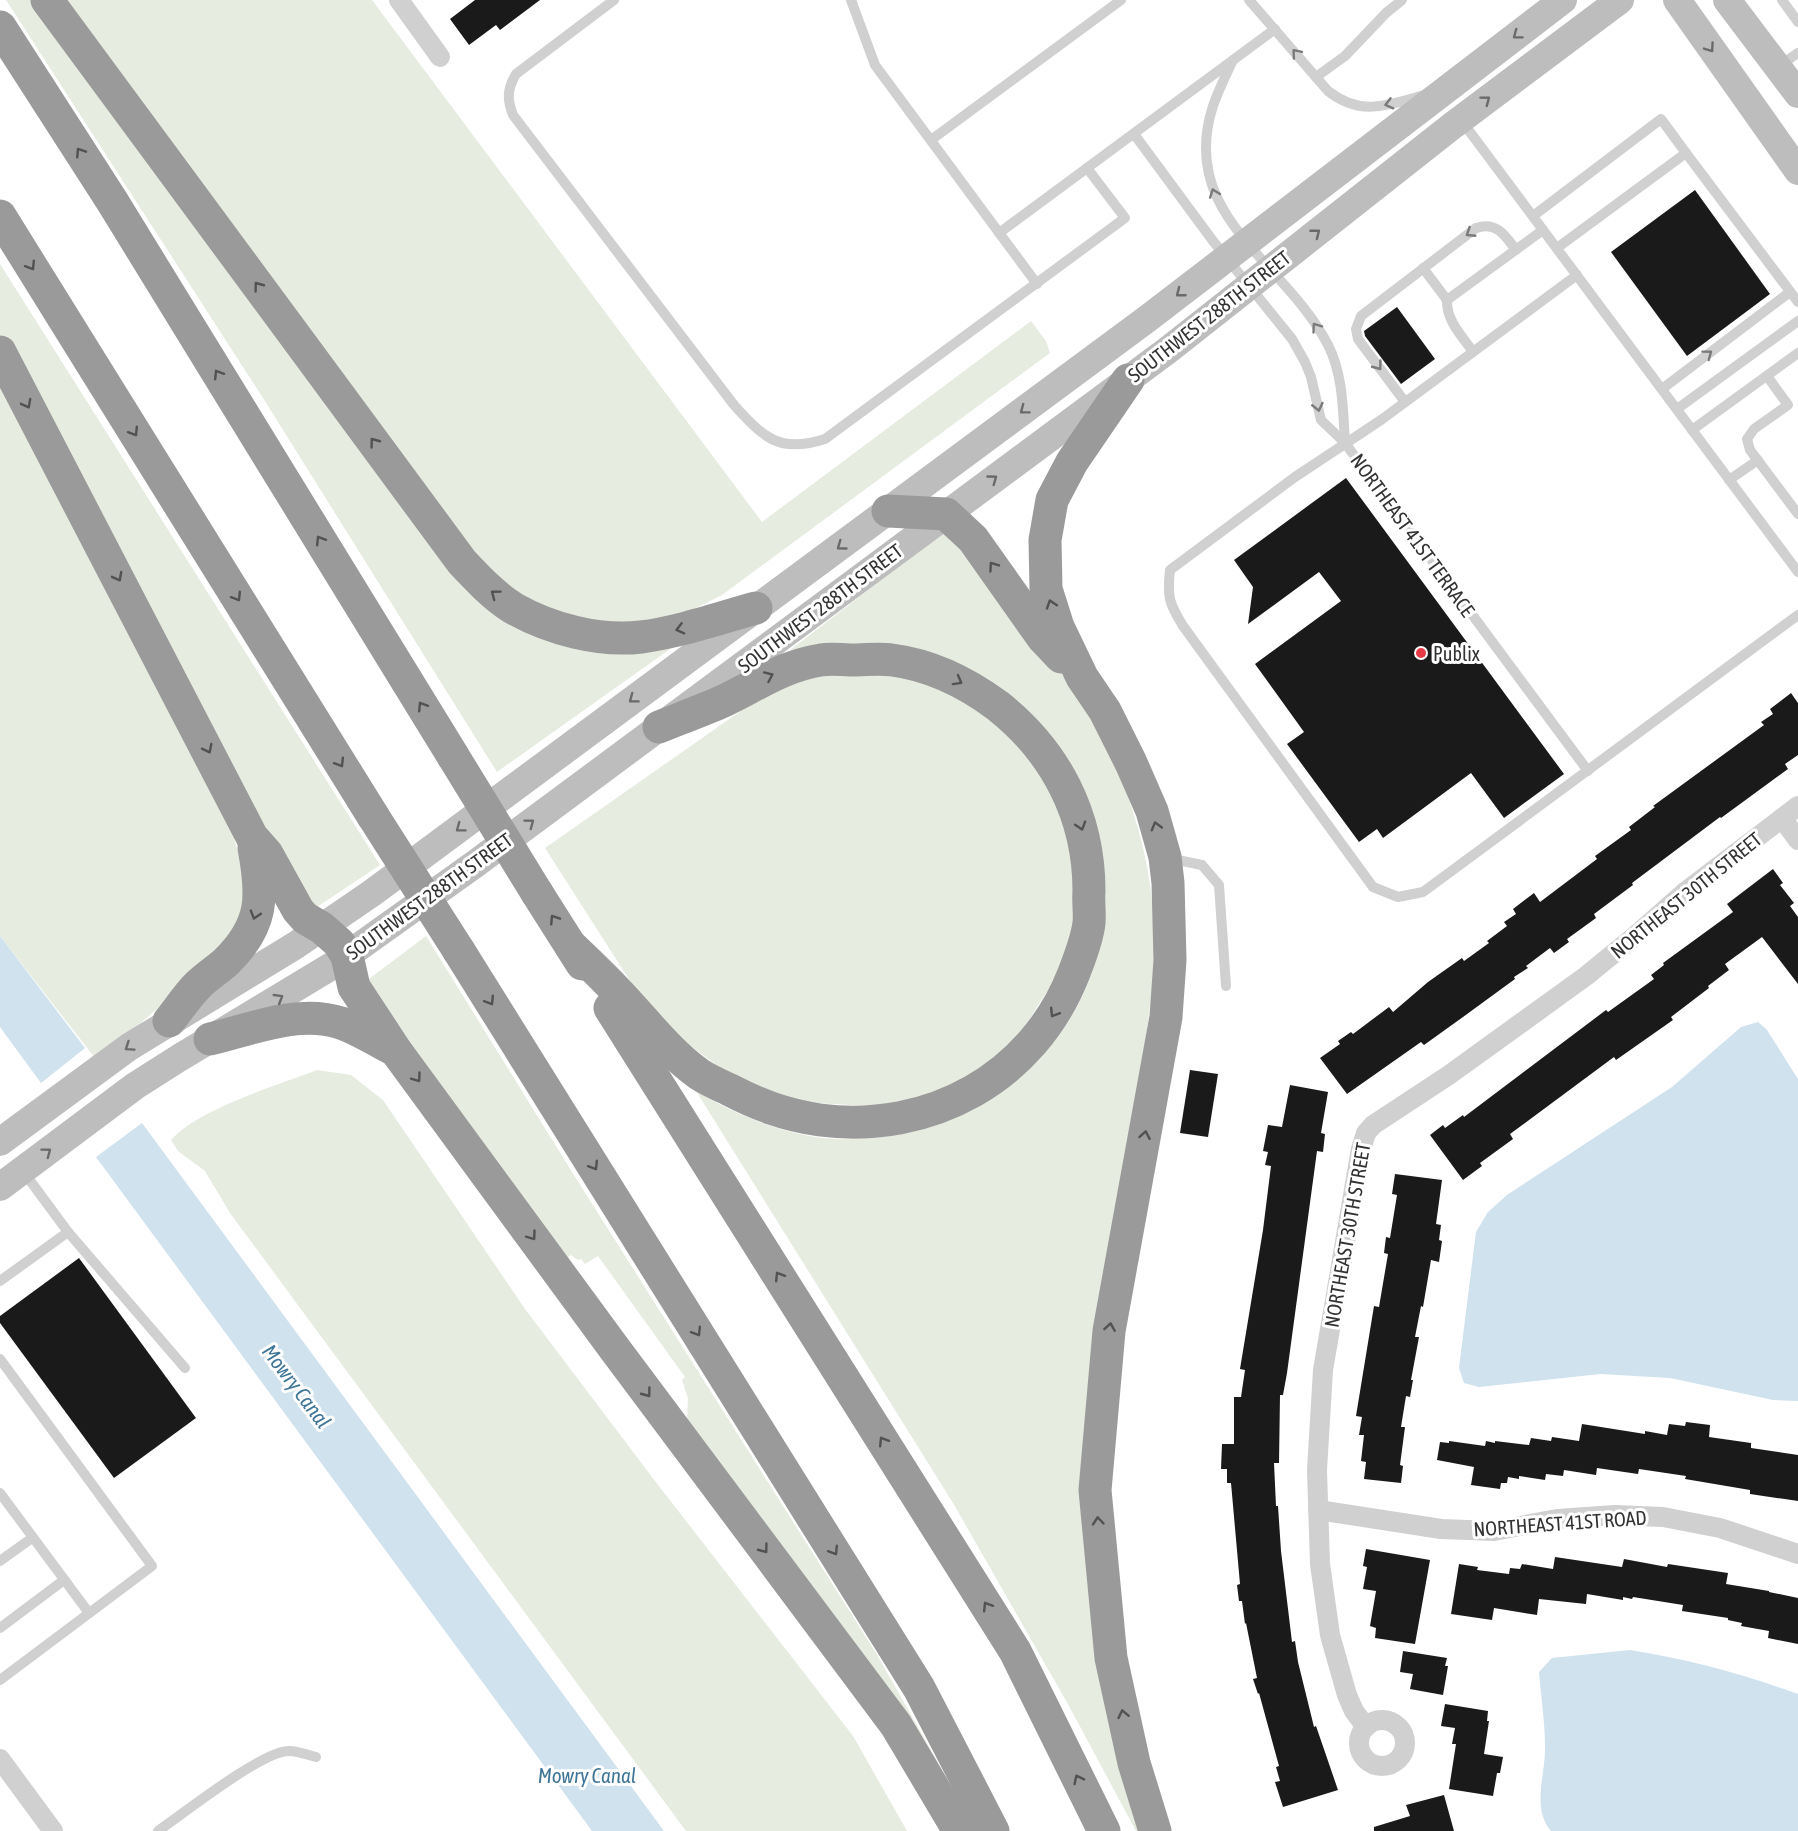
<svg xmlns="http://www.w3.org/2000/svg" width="1798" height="1831" viewBox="0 0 1798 1831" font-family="'Asap Condensed',sans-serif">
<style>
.green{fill:#e6ecdf}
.water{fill:#cfe2ee}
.building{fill:#1a1a1a}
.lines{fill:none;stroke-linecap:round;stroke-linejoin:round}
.lane{stroke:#d0d0d0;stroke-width:10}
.street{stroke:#d0d0d0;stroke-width:20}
.secondary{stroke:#bdbdbd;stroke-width:28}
.highway{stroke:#9a9a9a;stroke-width:33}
.highway-bridge{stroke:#9a9a9a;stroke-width:33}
.oneway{stroke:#6a6a6a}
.oneway2{stroke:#7a7a7a}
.oneway3{stroke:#525252}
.poi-dot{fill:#e63946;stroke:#fff;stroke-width:2}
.labels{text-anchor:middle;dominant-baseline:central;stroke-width:6;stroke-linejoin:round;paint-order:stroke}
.street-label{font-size:20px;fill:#333;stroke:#fff}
.poi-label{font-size:20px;fill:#333;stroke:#fff;text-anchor:start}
.water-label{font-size:21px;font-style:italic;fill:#3f7597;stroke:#fff}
</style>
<rect width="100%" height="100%" fill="#fff"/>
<g class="green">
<polygon points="6,0 37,0 478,594 673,647 497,772 263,398"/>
<polygon points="59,0 372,0 762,522 1031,321 1046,341 1050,353 722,595 692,610 625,626 550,615 480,568"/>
<polygon points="0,264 380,865 311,911 299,905 0,334"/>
<polygon points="0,376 230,826 242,864 251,909 209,965 124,1037 95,1058 0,936"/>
<path d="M946,530C1004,603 1077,679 1115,765C1140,821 1155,884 1154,946C1154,1007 1140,1070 1129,1130C1118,1199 1106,1267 1094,1336L1088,1388L1148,1831H1136L1069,1706L953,1503L696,1091C732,1113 780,1133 823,1138C947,1150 1072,1072 1099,947C1101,934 1105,920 1105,907C1106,891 1101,873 1099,857C1099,850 1099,841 1096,835C1089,819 1074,804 1064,790C1041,757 1017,724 994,690L780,658Z"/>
<polygon points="895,670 989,711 1053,784 1077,861 1072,941 1053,982 1020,1034 985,1065 964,1078 941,1090 895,1103 870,1106 814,1103 789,1098 765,1090 719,1067 676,1035 639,995 545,848 788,678"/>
<polygon points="426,936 572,1172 876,1653 957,1796 687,1420 688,1398 682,1380 685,1377 598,1256 585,1264 581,1259 578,1260 571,1255 565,1259 361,985"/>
<path d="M317,1070L351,1075L383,1100L525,1309L655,1481L853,1736L907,1831H686L230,1213L205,1171L178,1151L171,1140C198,1109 278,1085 317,1070Z"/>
</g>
<g class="water">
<polygon points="0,936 85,1048 41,1083 0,1027"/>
<polygon points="1758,1022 1767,1030 1798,1079 1798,1401 1773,1400 1670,1378 1600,1374 1479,1387 1464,1383 1459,1368 1476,1232 1488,1212 1507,1195 1672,1087 1741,1027"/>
<polygon points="142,1123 664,1831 592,1831 96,1157"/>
<path d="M1630,1650C1688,1659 1743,1674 1798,1694V1831H1551C1531,1808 1546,1774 1545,1746C1545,1722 1541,1697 1539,1672L1552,1658Z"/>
</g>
<g class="building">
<polygon points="475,0 540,0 500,30 496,25 469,45 450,19"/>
<polygon points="1695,190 1770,294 1687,356 1611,252"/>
<polygon points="1397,307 1435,359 1401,384 1365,336 1364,331"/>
<polygon points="1346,478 1564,774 1504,818 1471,773 1383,838 1377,829 1359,842 1287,744 1304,732 1255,664 1341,601 1319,572 1248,624 1253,587 1234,560"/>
<polygon points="1791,693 1798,703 1798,755 1785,764 1788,769 1721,818 1720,817 1632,883 1633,885 1594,914 1596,918 1567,939 1569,942 1554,953 1550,948 1526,966 1528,968 1514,977 1515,979 1463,1017 1424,1045 1421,1042 1347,1094 1320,1058 1340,1044 1338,1041 1351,1032 1353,1034 1389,1007 1393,1012 1428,982 1462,958 1464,961 1489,943 1487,941 1507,926 1504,922 1516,914 1513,909 1534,893 1540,902 1597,859 1595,856 1631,830 1629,827 1655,807 1653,806 1764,725 1761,722 1773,714 1770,709"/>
<polygon points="1773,869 1783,883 1780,885 1794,903 1790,906 1798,917 1798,984 1762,937 1725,964 1729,970 1708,986 1709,988 1671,1017 1673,1020 1616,1060 1614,1057 1510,1134 1513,1139 1480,1163 1482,1166 1463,1180 1430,1135 1443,1125 1445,1128 1463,1115 1464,1117 1606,1010 1608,1012 1654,979 1651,975 1664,965 1663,963 1733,912 1727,904"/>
<polygon points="1190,1070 1218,1074 1208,1137 1180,1133"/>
<polygon points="1290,1085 1328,1092 1321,1133 1325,1134 1323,1152 1317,1151 1287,1373 1283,1395 1280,1395 1279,1463 1274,1463 1276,1506 1278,1506 1281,1551 1292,1642 1295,1641 1298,1662 1314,1727 1316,1726 1338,1790 1283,1807 1275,1782 1280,1781 1276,1767 1279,1766 1259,1693 1258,1694 1253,1679 1257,1678 1246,1623 1245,1624 1242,1601 1239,1601 1237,1585 1240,1584 1231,1483 1227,1483 1227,1469 1221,1469 1222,1444 1234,1444 1234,1397 1241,1397 1245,1370 1240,1369 1263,1230 1271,1166 1265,1165 1268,1152 1263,1151 1268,1125 1282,1127"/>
<polygon points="1395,1174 1442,1180 1436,1224 1441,1225 1439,1240 1442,1241 1439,1262 1431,1260 1423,1307 1421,1306 1415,1337 1419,1337 1411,1380 1413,1380 1410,1397 1406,1396 1401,1427 1405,1427 1400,1465 1403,1466 1401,1483 1364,1479 1366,1462 1361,1461 1364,1435 1359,1435 1362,1417 1356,1416 1374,1306 1379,1307 1388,1254 1384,1253 1386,1237 1390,1238 1397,1195 1392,1194"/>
<polygon points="79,1258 196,1418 114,1478 0,1323 0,1316"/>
<polygon points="1686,1422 1710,1425 1709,1437 1751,1443 1751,1448 1798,1455 1798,1501 1750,1494 1750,1490 1685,1479 1686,1476 1639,1469 1638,1474 1597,1468 1596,1475 1564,1470 1563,1476 1546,1474 1545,1480 1519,1476 1519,1479 1508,1477 1507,1483 1501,1483 1500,1489 1471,1485 1474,1467 1437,1460 1440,1442 1449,1443 1449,1441 1485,1446 1486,1441 1495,1443 1495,1441 1529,1445 1531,1438 1551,1441 1552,1437 1579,1441 1582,1424 1645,1434 1645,1431 1667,1435 1669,1424 1685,1426"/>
<polygon points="1366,1549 1430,1560 1415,1644 1375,1638 1376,1628 1370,1626 1376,1591 1363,1589 1367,1567 1363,1566"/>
<polygon points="1555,1557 1622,1567 1624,1559 1667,1567 1668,1564 1728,1573 1726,1584 1769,1591 1769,1592 1798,1598 1798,1644 1768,1638 1769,1631 1741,1626 1742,1623 1728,1620 1728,1618 1682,1611 1683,1605 1633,1597 1632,1599 1623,1597 1623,1600 1587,1594 1586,1604 1539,1599 1537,1615 1494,1608 1492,1620 1451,1614 1459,1564 1478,1567 1477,1570 1509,1574 1510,1568 1520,1569 1522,1564 1553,1569"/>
<polygon points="1403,1651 1447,1658 1445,1666 1448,1666 1443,1695 1410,1689 1413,1674 1400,1672"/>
<polygon points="1445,1704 1488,1711 1487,1721 1489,1721 1484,1754 1503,1757 1500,1773 1497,1773 1493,1796 1449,1789 1456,1744 1452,1744 1455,1728 1441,1726"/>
<polygon points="1444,1795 1454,1831 1374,1831 1374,1827 1410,1816 1406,1805"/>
</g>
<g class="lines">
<g class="lane">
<path d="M614,0L516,74C507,89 507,100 513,115L734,405C763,437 779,454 825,439L1125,218L1087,168"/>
<polyline points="851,0 875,65 1037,284"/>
<path d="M1249,0L1328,91C1361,117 1387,105 1424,95"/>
<polyline points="1782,0 1798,22"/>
<path d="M1233,60C1226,75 1218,91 1213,106C1177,216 1286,262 1328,345C1343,374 1343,410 1345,443"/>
<polyline points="1779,66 1798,53"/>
<polyline points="1316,77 1345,56 1386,13 1402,0"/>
<polyline points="1461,120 1798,572"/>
<polyline points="1134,134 1213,241 1292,339 1305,362 1311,377 1321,420 1345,443 1588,771"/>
<polyline points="931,140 1121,0"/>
<polyline points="1686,153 1798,302"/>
<polyline points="1533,216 1661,119 1686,153 1557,248"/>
<polyline points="999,233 1275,29"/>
<polyline points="1423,268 1447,300"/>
<path d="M1577,275L1381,420L1295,477L1170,570C1167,597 1169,603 1183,626L1373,887L1398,897L1423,892L1798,615"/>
<path d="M1473,352C1462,336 1446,320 1447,300L1543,230"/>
<polyline points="1767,376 1788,405 1754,429 1747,439 1750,450 1798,514"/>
<polyline points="1662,389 1790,292"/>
<path d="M1405,402L1358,339L1356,329L1361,316L1476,228C1496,221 1505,235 1516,250"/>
<polyline points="1677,409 1798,321"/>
<polyline points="1692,430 1798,353"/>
<polyline points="1729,480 1758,460"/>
<polyline points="1168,858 1202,865 1219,885 1226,986"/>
<polyline points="68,1232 185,1368"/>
<polyline points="0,1281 68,1232 23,1171"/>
<polyline points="0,1359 152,1566 0,1680"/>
<polyline points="0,1493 89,1613"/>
<polyline points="0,1561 32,1538"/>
<polyline points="0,1628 64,1580"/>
<path d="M158,1831C184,1813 262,1751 289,1751C298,1751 308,1755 316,1757"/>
</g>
<g class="street">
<polyline points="399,0 440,57"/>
<polyline points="1782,818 1798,840"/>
<polyline points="1318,1510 1441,1529 1494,1531 1557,1519 1615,1515 1663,1517 1720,1528 1798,1554"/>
<circle cx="1382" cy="1743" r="23"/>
<polyline points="1366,1727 1354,1711 1347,1695 1330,1635 1320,1564 1317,1470 1323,1370 1361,1149 1366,1133 1373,1125 1449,1075 1586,976 1635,936 1685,892 1798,806"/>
<polyline points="0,1759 53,1831"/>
</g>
<g class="secondary">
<polyline points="1677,0 1798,171"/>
<polyline points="1727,0 1798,94"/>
<polyline points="0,1142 129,1047 296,945 372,893 1147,319 1563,0"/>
<polyline points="0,1187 135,1086 179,1058 335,964 475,864 1168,350 1452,126 1620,0"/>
</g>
<g class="highway">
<path d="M47,0L462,562C478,579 494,596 513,608C550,629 599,642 641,637C680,632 719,618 756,608"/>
<polyline points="0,27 112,201 453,756"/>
<polyline points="0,216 373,816"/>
<polyline points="0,352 252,837 267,854 298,910 305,918 322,928 339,943 347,956 354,987 396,1051 614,1348 896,1725 959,1831"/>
<polyline points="1128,380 1072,462 1052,500 1045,540 1046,589 1058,627 1082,677 1105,711 1131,763 1152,811 1165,857 1168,883 1170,960 1166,1017 1109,1331 1095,1490 1111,1658 1134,1763 1155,1831"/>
<polyline points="888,511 946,514 973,539 1043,638 1061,657"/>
<polyline points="537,893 582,964"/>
<path d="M571,946C590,964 609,982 626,1001C650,1027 671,1054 699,1074C708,1080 719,1085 728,1089C759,1105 785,1115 820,1120C930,1134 1033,1078 1074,973C1080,957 1087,940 1089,923C1090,913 1088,901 1089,891C1089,816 1056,752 998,706C967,683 931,665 892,660C879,658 866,660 853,660C842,660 831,658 821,660C782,666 754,687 719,703C700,711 679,719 659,727"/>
<polyline points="459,951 919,1688 993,1831"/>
<polyline points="610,1008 1015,1651 1104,1831"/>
<path d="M169,1021C178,1010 187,996 198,985C206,977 217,970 226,962C264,925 263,896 254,848"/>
<path d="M210,1039C252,1029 299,1009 341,1023C359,1029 375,1040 391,1048"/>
</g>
<g class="highway-bridge">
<polyline points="453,756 537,893"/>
<polyline points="373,816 459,951"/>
</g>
</g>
<defs><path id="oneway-chevron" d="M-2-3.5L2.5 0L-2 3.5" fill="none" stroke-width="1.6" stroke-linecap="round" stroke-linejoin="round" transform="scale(1.5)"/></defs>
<g class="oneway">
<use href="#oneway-chevron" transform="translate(1517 35) rotate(143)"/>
<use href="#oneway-chevron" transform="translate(1710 48) rotate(55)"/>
<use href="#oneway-chevron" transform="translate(1486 100) rotate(-37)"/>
<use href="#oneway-chevron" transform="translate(1316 233) rotate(-38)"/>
<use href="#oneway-chevron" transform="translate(1180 293) rotate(142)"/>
<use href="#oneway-chevron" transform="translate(1024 410) rotate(143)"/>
<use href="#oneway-chevron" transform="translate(993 479) rotate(-36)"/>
<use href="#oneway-chevron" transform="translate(841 546) rotate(144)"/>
<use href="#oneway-chevron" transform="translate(633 699) rotate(143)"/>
<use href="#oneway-chevron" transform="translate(530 823) rotate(-37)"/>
<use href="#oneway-chevron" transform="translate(460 828) rotate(143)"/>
<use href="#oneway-chevron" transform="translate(279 998) rotate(-31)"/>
<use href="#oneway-chevron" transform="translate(129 1047) rotate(146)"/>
<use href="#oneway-chevron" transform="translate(47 1152) rotate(-37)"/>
</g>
<g class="oneway2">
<use href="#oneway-chevron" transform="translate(1296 53) rotate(-130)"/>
<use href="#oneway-chevron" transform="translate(1389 104) rotate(165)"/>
<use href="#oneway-chevron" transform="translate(1214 193) rotate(-110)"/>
<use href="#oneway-chevron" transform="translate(1470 233) rotate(147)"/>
<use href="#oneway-chevron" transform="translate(1316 327) rotate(-126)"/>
<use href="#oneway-chevron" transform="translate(1708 354) rotate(-37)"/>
<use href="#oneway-chevron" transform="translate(1378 366) rotate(53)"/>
<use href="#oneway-chevron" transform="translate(1318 407) rotate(77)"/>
</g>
<g class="oneway3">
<use href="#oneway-chevron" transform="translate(80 152) rotate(-123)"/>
<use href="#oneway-chevron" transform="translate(31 266) rotate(58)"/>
<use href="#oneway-chevron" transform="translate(258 286) rotate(-127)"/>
<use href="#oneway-chevron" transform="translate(218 374) rotate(-122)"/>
<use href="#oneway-chevron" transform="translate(27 404) rotate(62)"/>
<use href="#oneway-chevron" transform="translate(134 432) rotate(58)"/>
<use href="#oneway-chevron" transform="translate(374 442) rotate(-127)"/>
<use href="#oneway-chevron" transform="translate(320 540) rotate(-122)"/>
<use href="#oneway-chevron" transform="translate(993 566) rotate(-125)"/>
<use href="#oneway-chevron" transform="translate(118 577) rotate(62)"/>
<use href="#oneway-chevron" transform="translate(495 594) rotate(-143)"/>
<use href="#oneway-chevron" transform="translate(237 597) rotate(58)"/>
<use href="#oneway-chevron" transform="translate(1051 604) rotate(-108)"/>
<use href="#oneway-chevron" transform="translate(680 629) rotate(166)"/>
<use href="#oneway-chevron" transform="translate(769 676) rotate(-24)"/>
<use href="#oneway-chevron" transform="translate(958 681) rotate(29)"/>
<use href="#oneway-chevron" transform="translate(422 706) rotate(-122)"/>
<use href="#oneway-chevron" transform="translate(208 749) rotate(63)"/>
<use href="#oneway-chevron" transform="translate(340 763) rotate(58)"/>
<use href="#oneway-chevron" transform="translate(1081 826) rotate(73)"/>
<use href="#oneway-chevron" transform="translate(1156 826) rotate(-106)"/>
<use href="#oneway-chevron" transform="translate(255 915) rotate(107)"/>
<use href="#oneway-chevron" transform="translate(554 919) rotate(-123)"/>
<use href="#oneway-chevron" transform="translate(490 1001) rotate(58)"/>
<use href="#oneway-chevron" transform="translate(1054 1013) rotate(122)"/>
<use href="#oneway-chevron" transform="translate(417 1078) rotate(54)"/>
<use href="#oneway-chevron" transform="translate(1145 1135) rotate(-80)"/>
<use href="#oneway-chevron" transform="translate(594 1166) rotate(58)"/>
<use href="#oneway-chevron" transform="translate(532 1236) rotate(54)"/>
<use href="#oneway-chevron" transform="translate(779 1276) rotate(-122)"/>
<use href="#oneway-chevron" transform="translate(1110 1327) rotate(-81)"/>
<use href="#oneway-chevron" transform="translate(697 1332) rotate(58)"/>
<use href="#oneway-chevron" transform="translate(647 1393) rotate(53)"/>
<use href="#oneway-chevron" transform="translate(883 1441) rotate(-122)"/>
<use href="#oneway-chevron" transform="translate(1098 1521) rotate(-95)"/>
<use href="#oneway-chevron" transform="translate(764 1549) rotate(53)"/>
<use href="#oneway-chevron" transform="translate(834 1551) rotate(58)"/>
<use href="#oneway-chevron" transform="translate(987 1606) rotate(-122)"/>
<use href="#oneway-chevron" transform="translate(1123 1714) rotate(-102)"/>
<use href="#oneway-chevron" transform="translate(1078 1779) rotate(-116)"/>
</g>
<circle class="poi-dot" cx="1421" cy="653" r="6"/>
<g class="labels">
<g class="street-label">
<text transform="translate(1209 316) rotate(-38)">SOUTHWEST 288TH STREET</text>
<text transform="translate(1413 535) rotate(54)">NORTHEAST 41ST TERRACE</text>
<text transform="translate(820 608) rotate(-37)">SOUTHWEST 288TH STREET</text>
<text transform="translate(1686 895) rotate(-39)">NORTHEAST 30TH STREET</text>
<text transform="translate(429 896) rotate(-36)">SOUTHWEST 288TH STREET</text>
<text transform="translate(1347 1235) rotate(-80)">NORTHEAST 30TH STREET</text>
<text transform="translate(1560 1523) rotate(-4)">NORTHEAST 41ST ROAD</text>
</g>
<g class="poi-label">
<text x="1433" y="653">Publix</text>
</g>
<g class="water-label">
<text transform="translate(297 1386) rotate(53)">Mowry Canal</text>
<text x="587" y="1775">Mowry Canal</text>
</g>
</g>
</svg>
